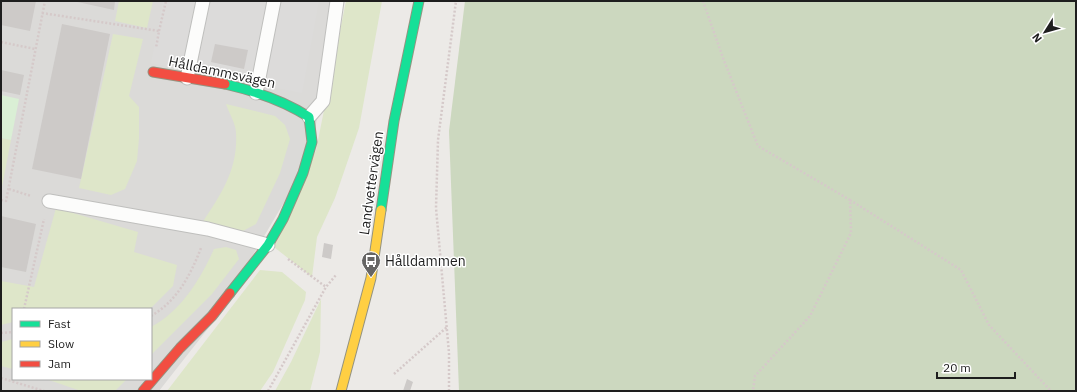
<svg xmlns="http://www.w3.org/2000/svg" width="1077" height="392" viewBox="0 0 1077 392" font-family="'IBM Plex Sans',sans-serif">
<style>
.residential{fill:#dbdad8;fill-rule:evenodd}
.grass{fill:#dee6c9}
.forest{fill:#ccd8bf}
.park{fill:#daefd5}
.parking{fill:#dcdbda}
.building{fill:#cdcac8}
.lines{fill:none;stroke-linecap:round;stroke-linejoin:round}
.lane-casing{stroke:#bfbfbd;stroke-width:15}
.fast-casing{stroke:#949381;stroke-width:11}
.slow-casing{stroke:#949381;stroke-width:11}
.jam-casing{stroke:#949381;stroke-width:11}
.path{stroke:#d5c9c9;stroke-width:2.5;stroke-dasharray:2 2;stroke-linecap:butt}
.lane{stroke:#fcfcfb;stroke-width:13}
.fast{stroke:#16e098;stroke-width:9}
.slow{stroke:#ffcf43;stroke-width:9}
.jam{stroke:#f24e42;stroke-width:9}
.labels{text-anchor:middle;dominant-baseline:central;stroke-width:3;stroke-linejoin:round;paint-order:stroke}
.street-label{font-size:14px;fill:#1e1e1e;stroke:#fff}
.poi-label{font-size:14px;fill:#1e1e1e;stroke:#fff;text-anchor:start}
</style>
<rect width="100%" height="100%" fill="#eceae7"/>
<path class="residential" d="M1,1H340L309,160L214,321L159,391H1ZM13,309H151V379H13Z"/>
<g class="grass">
<polygon points="119,1 153,1 147,28 115,21"/>
<polygon points="346,1 382,1 359,128 335,198 317,237 312,277 274,247 316,150"/>
<polygon points="113,34 143,39 129,96 139,107 139,138 137,161 125,189 111,195 79,188"/>
<path d="M226,104L275,116L285,125L290,139L280,173L256,224L241,232L202,223C221,194 238,170 236,133C236,124 229,113 226,104Z"/>
<polygon points="1,138 11,140 1,192"/>
<polygon points="56,208 138,232 134,252 177,265 173,286 152,307 148,309 13,309 13,322 1,325 1,281 34,287"/>
<path d="M226,247L236,250L239,259L212,294L151,355V327C181,311 200,280 214,249Z"/>
<polygon points="260,270 282,272 306,292 305,300 273,372 260,391 167,391"/>
<polygon points="321,299 320,352 310,391 275,391 291,362"/>
<polygon points="13,339 13,369 1,366 1,342"/>
<polygon points="46,379 127,379 115,391 81,391"/>
</g>
<polygon class="forest" points="465,1 1076,1 1076,391 459,391 449,131"/>
<polygon class="park" points="1,95 19,99 11,140 1,138"/>
<polygon class="parking" points="163,1 319,1 302,93 151,63"/>
<g class="building">
<polygon points="1,1 36,1 30,31 1,25"/>
<polygon points="73,1 115,1 114,10"/>
<polygon points="62,24 110,34 81,179 32,169"/>
<polygon points="215,44 248,50 244,69 211,62"/>
<polygon points="1,70 24,75 20,95 1,91"/>
<polygon points="1,216 36,224 26,272 1,267"/>
<polygon points="324,243 333,245 331,259 322,257"/>
<polygon points="407,379 413,382 410,391 403,391"/>
</g>
<g class="lines">
<defs>
<g id="lane">
<polyline points="187,78 203,1"/>
<polyline points="256,93 274,1"/>
<polyline points="309,117 323,101 337,1"/>
<polyline points="49,201 208,229 268,245"/>
</g>
<g id="fast">
<path d="M225,84C255,91 283,100 309,117L312,142L303,173L283,219L268,245L230,293"/>
<polyline points="381,210 394,121 419,1"/>
</g>
<polyline id="slow" points="341,391 371,278 381,210"/>
<g id="jam">
<polyline points="153,72 225,84"/>
<polyline points="143,391 180,348 212,316 230,293"/>
</g>
</defs>
<use href="#lane" class="lane-casing"/>
<use href="#fast" class="fast-casing"/>
<use href="#slow" class="slow-casing"/>
<use href="#jam" class="jam-casing"/>
<g class="path">
<polyline points="703,1 723,58 758,146 850,200 851,233 810,316 755,376 753,391"/>
<polyline points="42,13 159,31 156,48"/>
<polyline points="159,31 166,1"/>
<polyline points="1,42 35,49"/>
<polyline points="9,189 31,196"/>
<polyline points="1,200 6,201 45,1"/>
<polyline points="850,200 961,270 989,325 1051,391"/>
<polyline points="288,259 326,287"/>
<polyline points="24,309 44,219"/>
<path d="M151,316C177,301 190,276 201,248"/>
<polyline points="1,333 13,332"/>
<polyline points="394,374 447,327"/>
<polyline points="1,378 44,391"/>
<polyline points="268,391 326,287 336,275"/>
<polyline points="449,391 449,353 436,208 438,140 456,1"/>
</g>
<use href="#lane" class="lane"/>
<use href="#fast" class="fast"/>
<use href="#slow" class="slow"/>
<use href="#jam" class="jam"/>
</g>
<defs>
<symbol id="bus-pin" viewBox="-11 -11 22 30"><path d="M0 17L-7.5 6A9.5 9.5 0 1 1 7.5 6Z" fill="#666564" stroke="#fff"/><path d="M-5-6H5V4H4V6H2V4H-2V6H-4V4H-5ZM-3.5-4V0h7V-4ZM-3.5 1.2v1.5H-2V1.2ZM2 1.2v1.5H3.5V1.2Z" fill="#fff"/></symbol>
</defs>
<g fill-rule="evenodd">
<use href="#bus-pin" x="360" y="250" width="22" height="30"/>
</g>
<g class="labels">
<g class="street-label">
<text transform="translate(222 72) rotate(12)">Hålldammsvägen</text>
<text transform="translate(371 183) rotate(-82)">Landvettervägen</text>
</g>
<g class="poi-label">
<text x="385" y="261">Hålldammen</text>
</g>
</g>
<rect width="1077" height="392" fill="none" stroke="#1e1e1e" stroke-width="4"/>
<rect x="12" y="308" width="140" height="72" fill="#ffffff" stroke="#a5a5a5"/>
<rect x="20" y="321" width="20" height="6" fill="#16e098" stroke="#a5a5a5"/>
<text x="48" y="328" font-size="12" fill="#1e1e1e">Fast</text>
<rect x="20" y="341" width="20" height="6" fill="#ffcf43" stroke="#a5a5a5"/>
<text x="48" y="348" font-size="12" fill="#1e1e1e">Slow</text>
<rect x="20" y="361" width="20" height="6" fill="#f24e42" stroke="#a5a5a5"/>
<text x="48" y="368" font-size="12" fill="#1e1e1e">Jam</text>
<g transform="translate(1045 32) rotate(233)" stroke="#ffffff" stroke-width="3" paint-order="stroke">
<path d="M0-3L7 15L0 10L-7 15Z" fill="#1e1e1e"/>
<text y="-6" font-size="11" font-weight="bold" text-anchor="middle" fill="#1e1e1e">N</text>
</g>
<path d="M937 372v6h78v-6" fill="none" stroke="#1e1e1e" stroke-width="2"/>
<text x="943" y="372" font-size="12" fill="#1e1e1e" stroke="#ffffff" stroke-width="3" paint-order="stroke">20 m</text>
</svg>
